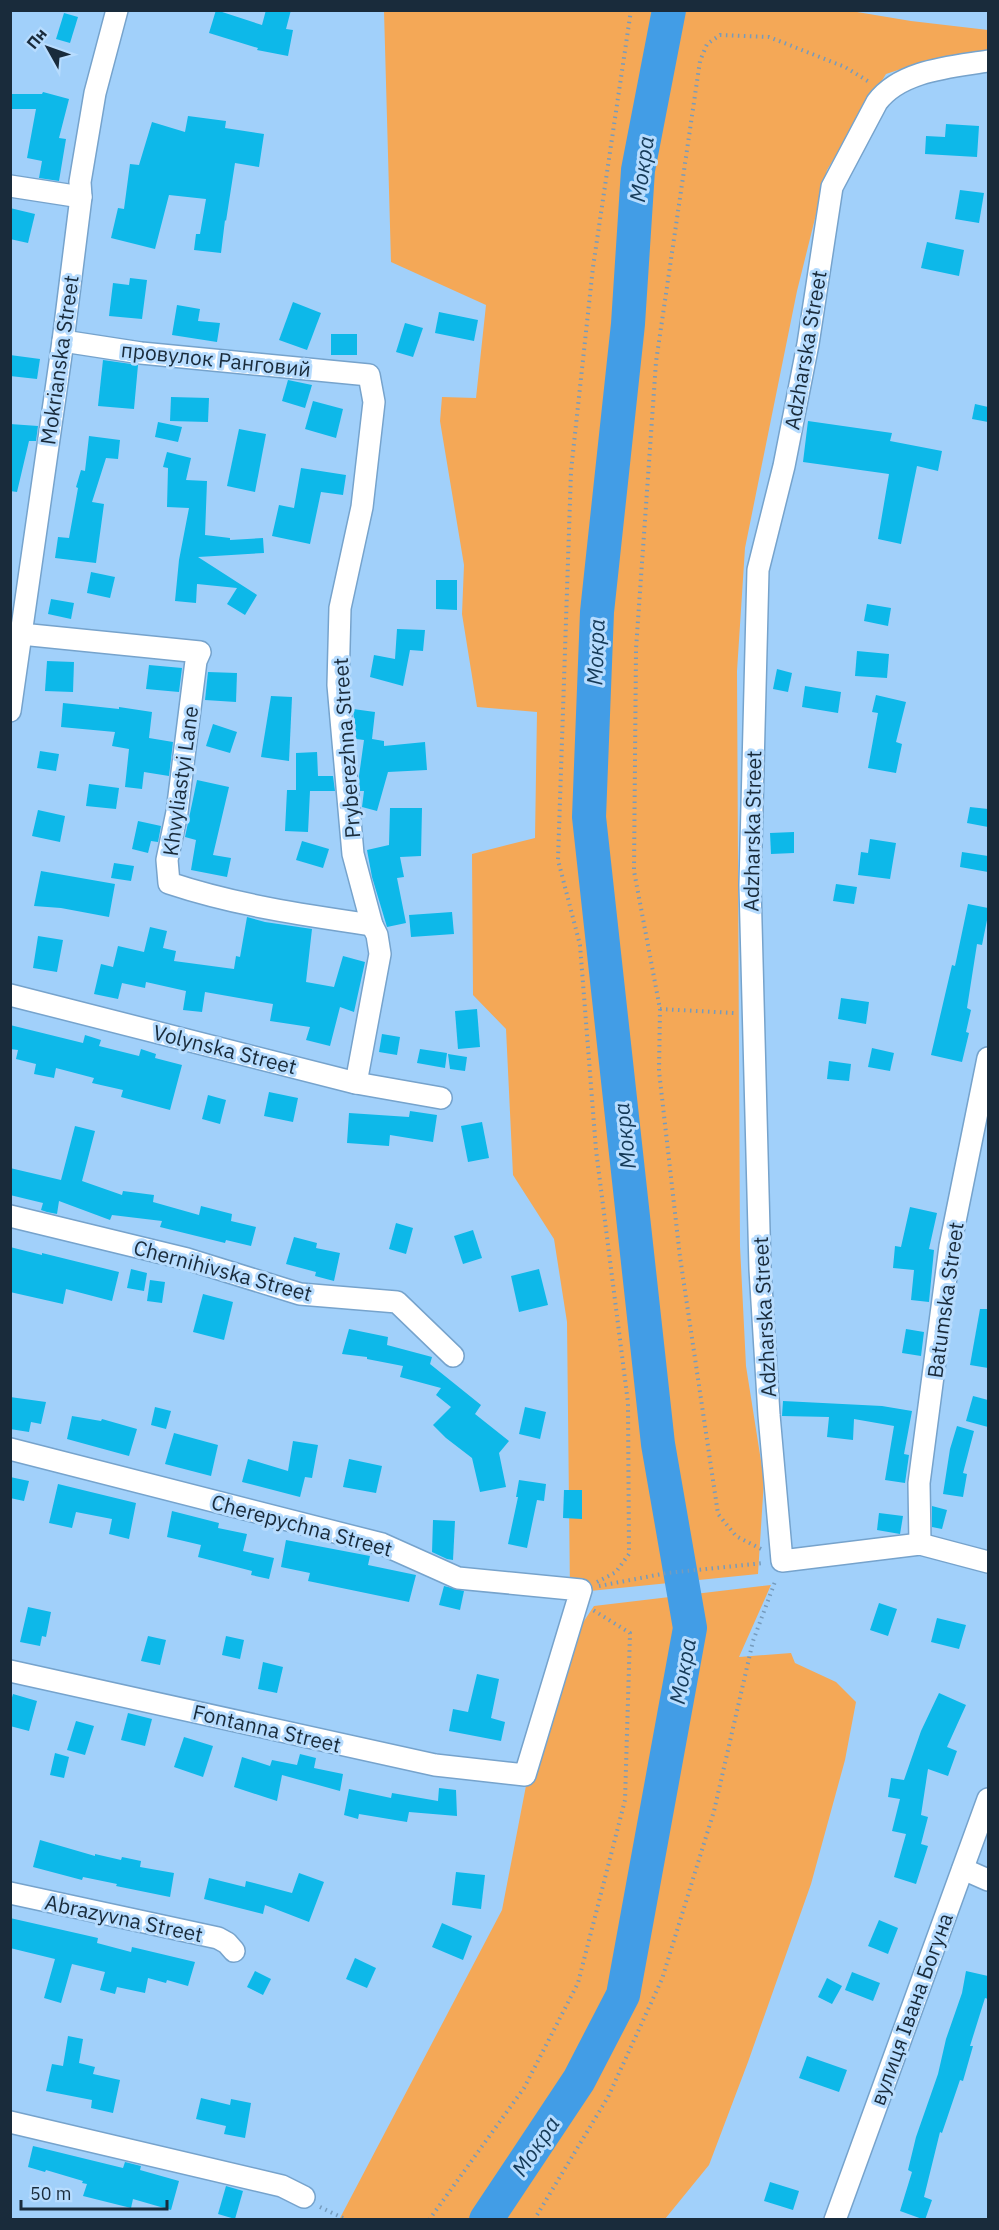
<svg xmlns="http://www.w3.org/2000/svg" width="999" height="2230" viewBox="0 0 999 2230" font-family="'IBM Plex Sans',sans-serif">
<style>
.green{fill:#f4a857}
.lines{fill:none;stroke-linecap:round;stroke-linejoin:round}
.river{stroke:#429de6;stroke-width:34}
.building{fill:#0db8e9}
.street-casing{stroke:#76a3cc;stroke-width:24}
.path{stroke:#759bbd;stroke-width:4;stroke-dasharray:1.5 4.5;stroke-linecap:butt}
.street{stroke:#fff;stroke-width:21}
.labels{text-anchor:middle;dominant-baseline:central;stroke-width:6;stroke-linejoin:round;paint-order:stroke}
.street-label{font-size:21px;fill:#192b3b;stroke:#b7dcfe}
.water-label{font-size:22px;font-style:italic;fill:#153a58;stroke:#b7dcfe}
</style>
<rect width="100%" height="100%" fill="#a1d0fa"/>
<g class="green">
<polygon points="845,10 911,21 988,30 988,52 983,51 928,60 886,74 827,170 797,291 745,548 737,671 740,1246 746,1366 764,1480 758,1574 570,1593 567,1322 554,1239 513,1175 506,1029 473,995 472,854 535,838 537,712 477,707 462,614 464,565 440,421 442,397 476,398 486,305 391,262 384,11"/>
<polygon points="771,1585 739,1657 791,1653 795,1663 836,1682 856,1702 845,1760 811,1884 748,2062 709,2165 665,2219 339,2220 502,1910 536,1734 568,1645 594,1606"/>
</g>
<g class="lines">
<polyline class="river" points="486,2220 579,2080 623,1995 690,1628 658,1444 589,817 597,612 628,324 638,170 669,10"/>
</g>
<g class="building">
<polygon points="216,10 262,25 266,10 291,10 286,29 293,30 288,56 257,50 258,48 209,33"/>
<polygon points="64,13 78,17 70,43 56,39"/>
<polygon points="43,92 69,99 59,138 66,139 59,181 39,178 42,161 27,158 36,109 10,109 10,94 42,94"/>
<polygon points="188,116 226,121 225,128 264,134 259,167 235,163 226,221 225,220 221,253 194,250 196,234 200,234 206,199 169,195 155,249 111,238 118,208 124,209 130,164 139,165 152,122 185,132"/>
<polygon points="946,124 979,126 977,157 925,154 926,136 945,137"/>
<polygon points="960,190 984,193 979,223 955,219"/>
<polygon points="10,208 35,214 28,243 10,239"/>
<polygon points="927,242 964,250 959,276 921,268"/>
<polygon points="130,278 147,280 142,319 109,316 113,283 129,285"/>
<polygon points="293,302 321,313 307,350 279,340"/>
<polygon points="177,305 200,309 198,321 220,323 217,342 172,335"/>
<polygon points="439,312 478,320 474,341 435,333"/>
<polygon points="405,323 423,328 413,357 396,352"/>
<rect x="331" y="334" width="26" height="21"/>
<polygon points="10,355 40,359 37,379 10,376"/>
<polygon points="103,360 138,365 134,409 98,406"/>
<polygon points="288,380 312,385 305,408 282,401"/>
<polygon points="171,397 209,398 208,422 170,421"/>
<polygon points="313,401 343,409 336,438 305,429"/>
<polygon points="975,404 988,407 988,422 972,419"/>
<polygon points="808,421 892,433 890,441 942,451 938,471 917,466 901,544 878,539 889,474 803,462"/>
<polygon points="158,422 182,427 178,442 155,437"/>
<polygon points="10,424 38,426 36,441 29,441 17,492 10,491"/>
<polygon points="239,429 266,434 255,492 227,486"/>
<polygon points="89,436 120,440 118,459 106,458 92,502 104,504 96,563 55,558 58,537 69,538 78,488 76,487 81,470 85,471"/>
<polygon points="167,452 191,458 186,480 207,481 205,535 230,538 230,540 263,538 264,553 198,557 257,595 245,615 227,604 237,588 197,584 196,603 175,601 179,560 189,508 167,507 168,468 163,467"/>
<polygon points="301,468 346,475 343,495 321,492 310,544 272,536 279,505 294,508"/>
<polygon points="91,572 115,577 110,598 87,593"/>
<polygon points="436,580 457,580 457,610 436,609"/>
<polygon points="51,599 74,603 71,619 48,614"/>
<polygon points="867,604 891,608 888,626 864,621"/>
<polygon points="397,629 425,630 423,651 410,650 403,686 370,677 374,655 395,659"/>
<polygon points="857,651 889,654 887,678 855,676"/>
<polygon points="47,661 74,662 73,692 45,691"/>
<polygon points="149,665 182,668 179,692 146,689"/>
<polygon points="777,669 792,673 788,692 773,689"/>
<polygon points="208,672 237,673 236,702 205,700"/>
<polygon points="805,686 841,692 838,713 802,707"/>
<polygon points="876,695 906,702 896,742 902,744 896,773 868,768 878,713 872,712"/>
<polygon points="271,696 292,697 289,761 261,757"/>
<polygon points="63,703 119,709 119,707 152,712 149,738 173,742 169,776 144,772 142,789 125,787 129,749 112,746 115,732 61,727"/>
<polygon points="353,709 375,712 372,739 384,741 384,746 425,742 427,770 388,772 377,811 362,807 364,791 360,791 359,776 364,740 356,739"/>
<polygon points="213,724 237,732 230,753 206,746"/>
<polygon points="40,751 59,754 56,771 37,768"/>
<polygon points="317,752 318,776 333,776 335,791 310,791 308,832 285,831 287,790 296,790 296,753"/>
<polygon points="197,780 229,787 213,855 231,858 227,877 191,870 196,840 185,837"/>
<polygon points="89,784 119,788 116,809 86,806"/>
<polygon points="970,807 988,809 988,827 967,823"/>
<polygon points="390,808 422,808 421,856 400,857 404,877 397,878 406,923 387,927 372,877 367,850 389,845"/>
<polygon points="38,810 65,816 60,842 32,836"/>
<polygon points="138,821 161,826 158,842 151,841 148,853 132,849"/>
<polygon points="794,832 794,853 771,854 770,833"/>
<polygon points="870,839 896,843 890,879 858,875 861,852 868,853"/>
<polygon points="302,841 329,849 323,868 296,860"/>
<polygon points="962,852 988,856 988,872 960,867"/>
<polygon points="114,863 134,866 131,881 111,878"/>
<polygon points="41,871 115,884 109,917 61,908 34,906"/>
<polygon points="836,884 857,887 854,904 833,901"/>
<polygon points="968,904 988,908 988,915 982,945 977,944 967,1008 971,1010 966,1032 969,1033 962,1062 931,1055 952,965 955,966"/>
<polygon points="452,912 454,934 411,937 409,915"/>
<polygon points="247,917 265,922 312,929 306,982 334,987 343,956 365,962 354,1012 340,1007 330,1046 306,1040 310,1027 270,1021 273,1004 205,992 202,1012 183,1010 186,991 146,982 145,988 122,983 118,999 94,994 101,964 113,967 118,946 144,952 150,927 167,931 163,948 176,951 174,961 234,969 236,956 240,957"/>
<polygon points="38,936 63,940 57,972 33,968"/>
<polygon points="841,998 869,1002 866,1024 838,1019"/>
<polygon points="477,1009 480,1047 458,1049 455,1011"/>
<polygon points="10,1025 83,1043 85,1035 101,1040 99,1046 139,1056 141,1049 156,1054 155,1058 182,1065 170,1110 121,1097 123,1090 92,1083 94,1078 56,1068 54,1078 34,1074 36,1064 16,1059 18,1050 10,1049"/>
<polygon points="382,1034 400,1037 397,1055 379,1052"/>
<polygon points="872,1048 894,1053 890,1071 868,1067"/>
<polygon points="420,1049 447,1053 445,1068 417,1063"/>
<polygon points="448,1054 467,1057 465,1071 450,1069"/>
<polygon points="829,1061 851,1064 849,1081 827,1079"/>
<polygon points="269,1092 298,1098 293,1122 264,1116"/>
<polygon points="208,1095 226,1100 220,1124 202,1119"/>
<polygon points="410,1111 437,1115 433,1142 390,1135 389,1146 347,1143 349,1113 409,1117"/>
<polygon points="482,1122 489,1158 468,1162 461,1126"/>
<polygon points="75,1126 95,1131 82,1181 122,1195 123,1191 154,1195 153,1202 199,1215 201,1206 232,1214 231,1221 256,1227 251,1246 226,1240 225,1243 160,1227 162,1221 112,1215 110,1220 59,1201 57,1214 47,1212 41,1210 43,1203 10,1195 10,1168 61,1180"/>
<polygon points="910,1207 937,1213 929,1249 934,1250 929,1302 911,1300 914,1270 893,1268 895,1246 901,1247"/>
<polygon points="396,1223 413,1228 406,1254 389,1249"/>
<polygon points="473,1230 482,1258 463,1264 454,1236"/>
<polygon points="294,1237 317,1243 316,1248 340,1253 334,1281 315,1276 316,1272 286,1264"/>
<polygon points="10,1247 42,1255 42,1253 119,1272 112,1301 66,1289 63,1304 10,1292"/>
<polygon points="131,1269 147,1273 144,1291 127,1288"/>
<polygon points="539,1269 548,1305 519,1312 511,1276"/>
<polygon points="150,1280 165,1282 162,1303 147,1301"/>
<polygon points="203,1294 233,1302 224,1340 193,1332"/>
<polygon points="980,1309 988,1309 988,1368 970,1365"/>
<polygon points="349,1329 388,1337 387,1345 432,1357 430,1364 481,1405 475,1414 509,1441 499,1453 506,1487 480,1492 472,1458 446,1438 433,1425 451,1407 436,1395 441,1388 400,1377 403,1366 367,1359 367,1357 342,1354"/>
<polygon points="906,1329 924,1332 921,1356 902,1353"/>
<polygon points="973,1396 988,1400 988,1427 966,1421"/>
<polygon points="10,1397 46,1402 41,1424 31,1422 29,1432 10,1429"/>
<polygon points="783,1401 882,1406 912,1411 904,1454 909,1455 905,1483 885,1480 894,1426 854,1419 853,1440 827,1437 829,1417 782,1416"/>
<polygon points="155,1407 171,1411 166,1429 151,1425"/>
<polygon points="525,1407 546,1412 540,1439 519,1434"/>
<polygon points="72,1416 101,1421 102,1419 137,1429 129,1456 67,1439"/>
<polygon points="957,1426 974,1431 963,1473 967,1474 963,1497 943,1494 950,1449"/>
<polygon points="174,1433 218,1445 211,1476 165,1464"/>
<polygon points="293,1441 318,1445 312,1478 305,1477 300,1497 242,1482 248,1459 288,1471"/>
<polygon points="349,1459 382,1466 376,1493 343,1487"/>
<polygon points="10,1477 29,1481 24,1501 10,1498"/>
<polygon points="519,1480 546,1484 544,1501 537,1500 527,1548 508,1544 518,1497 516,1497"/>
<polygon points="58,1484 136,1503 129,1539 109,1534 112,1519 76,1512 72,1528 49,1523"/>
<polygon points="564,1490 582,1490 582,1519 563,1518"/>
<polygon points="932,1506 947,1510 942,1529 932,1527"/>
<polygon points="172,1511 219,1523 218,1528 247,1534 243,1551 274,1558 269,1579 251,1575 252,1571 198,1557 201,1545 167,1537"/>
<polygon points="879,1513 903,1516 900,1534 877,1530"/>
<polygon points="433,1520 455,1521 453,1560 447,1559 432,1552"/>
<polygon points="286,1540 370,1556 368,1565 416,1575 409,1602 308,1581 310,1573 281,1567"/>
<polygon points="444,1586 464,1591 460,1610 439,1605"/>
<polygon points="879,1603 897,1609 888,1636 870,1630"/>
<polygon points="28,1607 51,1612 46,1637 42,1636 40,1646 20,1642"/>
<polygon points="937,1618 966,1625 959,1649 931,1642"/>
<polygon points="148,1636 166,1640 160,1665 141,1661"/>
<polygon points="226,1636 244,1640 240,1659 222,1655"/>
<polygon points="263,1662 283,1667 277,1693 258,1689"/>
<polygon points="477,1674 499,1679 491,1718 505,1722 501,1741 449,1731 453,1709 468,1712"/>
<polygon points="939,1693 966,1705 947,1747 957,1751 948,1776 928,1769 921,1815 928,1817 921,1844 928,1846 916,1884 894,1877 906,1834 892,1831 900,1799 888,1797 891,1778 904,1780 921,1731"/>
<polygon points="13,1694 37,1701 29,1731 10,1726 10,1704"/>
<polygon points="128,1713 152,1719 145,1746 121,1740"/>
<polygon points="76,1721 94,1726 85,1755 67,1750"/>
<polygon points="184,1737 213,1746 203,1777 174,1767"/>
<polygon points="55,1753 69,1757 64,1778 50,1775"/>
<polygon points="300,1754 316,1758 314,1768 343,1774 340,1791 282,1775 277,1801 234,1787 242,1757 270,1766 272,1760 297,1765"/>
<polygon points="439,1788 456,1790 457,1816 409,1812 407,1822 359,1814 358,1819 344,1815 349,1789 391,1798 392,1793 438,1801"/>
<polygon points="40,1840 95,1856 95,1854 121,1860 122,1857 141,1861 140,1867 174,1873 170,1897 116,1886 117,1884 83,1877 82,1880 33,1867"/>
<polygon points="456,1872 485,1875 481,1909 452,1905"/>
<polygon points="299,1873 324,1882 309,1922 265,1905 263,1914 204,1899 209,1878 245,1887 246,1881 292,1893"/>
<polygon points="10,1918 98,1938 97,1943 131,1952 132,1947 195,1962 188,1986 167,1980 166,1983 148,1978 145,1993 117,1987 115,1994 100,1990 105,1972 72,1964 61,2003 44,1998 55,1959 10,1948"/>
<polygon points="879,1920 898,1928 888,1954 868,1946"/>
<polygon points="442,1923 472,1936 463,1960 432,1947"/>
<polygon points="355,1958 376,1968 367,1988 346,1979"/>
<polygon points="255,1971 271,1979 263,1995 247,1987"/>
<polygon points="966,1971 988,1976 988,1999 985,1998 970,2046 973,2046 963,2081 960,2080 942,2133 940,2132 924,2197 932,2200 925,2220 900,2211 912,2172 908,2170 916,2137 938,2074 946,2039 962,1993"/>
<polygon points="852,1972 880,1983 873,2001 845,1990"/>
<polygon points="827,1978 842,1986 832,2004 818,1997"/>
<polygon points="68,2036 83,2039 79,2063 95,2067 93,2074 120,2080 113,2113 91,2108 92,2100 46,2091 52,2064 63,2066"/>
<polygon points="807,2056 847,2070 839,2092 799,2078"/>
<polygon points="201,2098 230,2105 231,2099 251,2103 245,2138 224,2134 226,2126 196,2119"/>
<polygon points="33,2146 123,2168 125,2162 141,2166 140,2170 179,2181 171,2210 133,2199 131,2208 83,2196 87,2184 82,2183 83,2181 46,2170 45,2172 28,2167"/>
<polygon points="770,2182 799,2191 793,2210 764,2201"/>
<polygon points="226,2186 243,2191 235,2219 218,2214"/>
</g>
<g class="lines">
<defs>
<g id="street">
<path d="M988,61C952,67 901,70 877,102L832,187L808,344L784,466L758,570L750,885L760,1269L769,1415L782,1561L920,1544L988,1562"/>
<polyline points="10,186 81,197"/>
<polyline points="63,341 141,353 369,375 374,402 362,507 340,608 338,685 353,854 372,925 377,935 380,954 356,1083"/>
<path d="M21,634L200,652L196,661L177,812L167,860L169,883C235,905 303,915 372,925"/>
<polyline points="10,711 63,341 81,197 80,182 95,93 117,10"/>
<polyline points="10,995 356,1083 441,1098"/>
<polyline points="10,1216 187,1259 300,1294 397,1302 453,1356"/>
<polyline points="10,1449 382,1544 458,1578 581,1590 525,1775 435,1765 10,1671"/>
<polyline points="920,1544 919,1483 950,1246 988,1058"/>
<polyline points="963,1869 988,1880"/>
<polyline points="10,1893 218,1938 227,1943 234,1951"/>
<polyline points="10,2122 282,2186 304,2197"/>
<polyline points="835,2220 988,1799"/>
</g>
</defs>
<use href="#street" class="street-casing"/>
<g class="path">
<polyline points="660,1009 734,1013"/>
<polyline points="761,1549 736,1536 718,1514 680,1257 659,1071 660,1009 634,871 636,649 656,362 700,61 707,44 720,35 769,37 845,67 871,83"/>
<polyline points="597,1582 616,1572 629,1554 628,1403 596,1150 580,945 558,860 571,471 593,267 631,10"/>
<polyline points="599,1586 667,1573 764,1563"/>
<polyline points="320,2207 347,2220"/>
<polyline points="429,2220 524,2088 578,1983 625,1800 630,1633 593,1610"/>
<polyline points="534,2220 608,2097 662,1979 714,1811 753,1641 776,1579"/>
</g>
<use href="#street" class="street"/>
</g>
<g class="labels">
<g class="street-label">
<text transform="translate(805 350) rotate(-80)">Adzharska Street</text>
<text transform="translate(216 359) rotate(6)">провулок Ранговий</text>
<text transform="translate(59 360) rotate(-82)">Mokrianska Street</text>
<text transform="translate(346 748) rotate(-94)">Pryberezhna Street</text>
<text transform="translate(180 781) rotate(-82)">Khvyliastyi Lane</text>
<text transform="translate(752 831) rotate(-89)">Adzharska Street</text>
<text transform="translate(225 1049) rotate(14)">Volynska Street</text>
<text transform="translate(223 1270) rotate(15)">Chernihivska Street</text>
<text transform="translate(945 1300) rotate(-82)">Batumska Street</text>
<text transform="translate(764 1317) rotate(-93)">Adzharska Street</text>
<text transform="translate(302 1525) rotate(15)">Cherepychna Street</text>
<text transform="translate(267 1728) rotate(13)">Fontanna Street</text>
<text transform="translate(124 1918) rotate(12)">Abrazyvna Street</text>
<text transform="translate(911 2009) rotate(-70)">вулиця Івана Богуна</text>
</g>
<g class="water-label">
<text transform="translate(641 169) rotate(-82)">Мокра</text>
<text transform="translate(595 652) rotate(-88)">Мокра</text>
<text transform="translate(624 1136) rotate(-96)">Мокра</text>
<text transform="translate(682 1671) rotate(-80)">Мокра</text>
<text transform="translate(535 2146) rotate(-56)">Мокра</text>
</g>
</g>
<rect width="999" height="2230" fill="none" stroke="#192b3b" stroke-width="24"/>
<g transform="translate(48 48) rotate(310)" stroke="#b7dcfe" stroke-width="4.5" paint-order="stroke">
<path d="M0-4.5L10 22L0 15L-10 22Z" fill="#192b3b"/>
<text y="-9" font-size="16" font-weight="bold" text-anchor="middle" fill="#192b3b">Пн</text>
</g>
<path d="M21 2200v9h146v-9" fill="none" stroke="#192b3b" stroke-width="3"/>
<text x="30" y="2200" font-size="18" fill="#192b3b" stroke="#b7dcfe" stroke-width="4.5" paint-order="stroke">50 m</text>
</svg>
